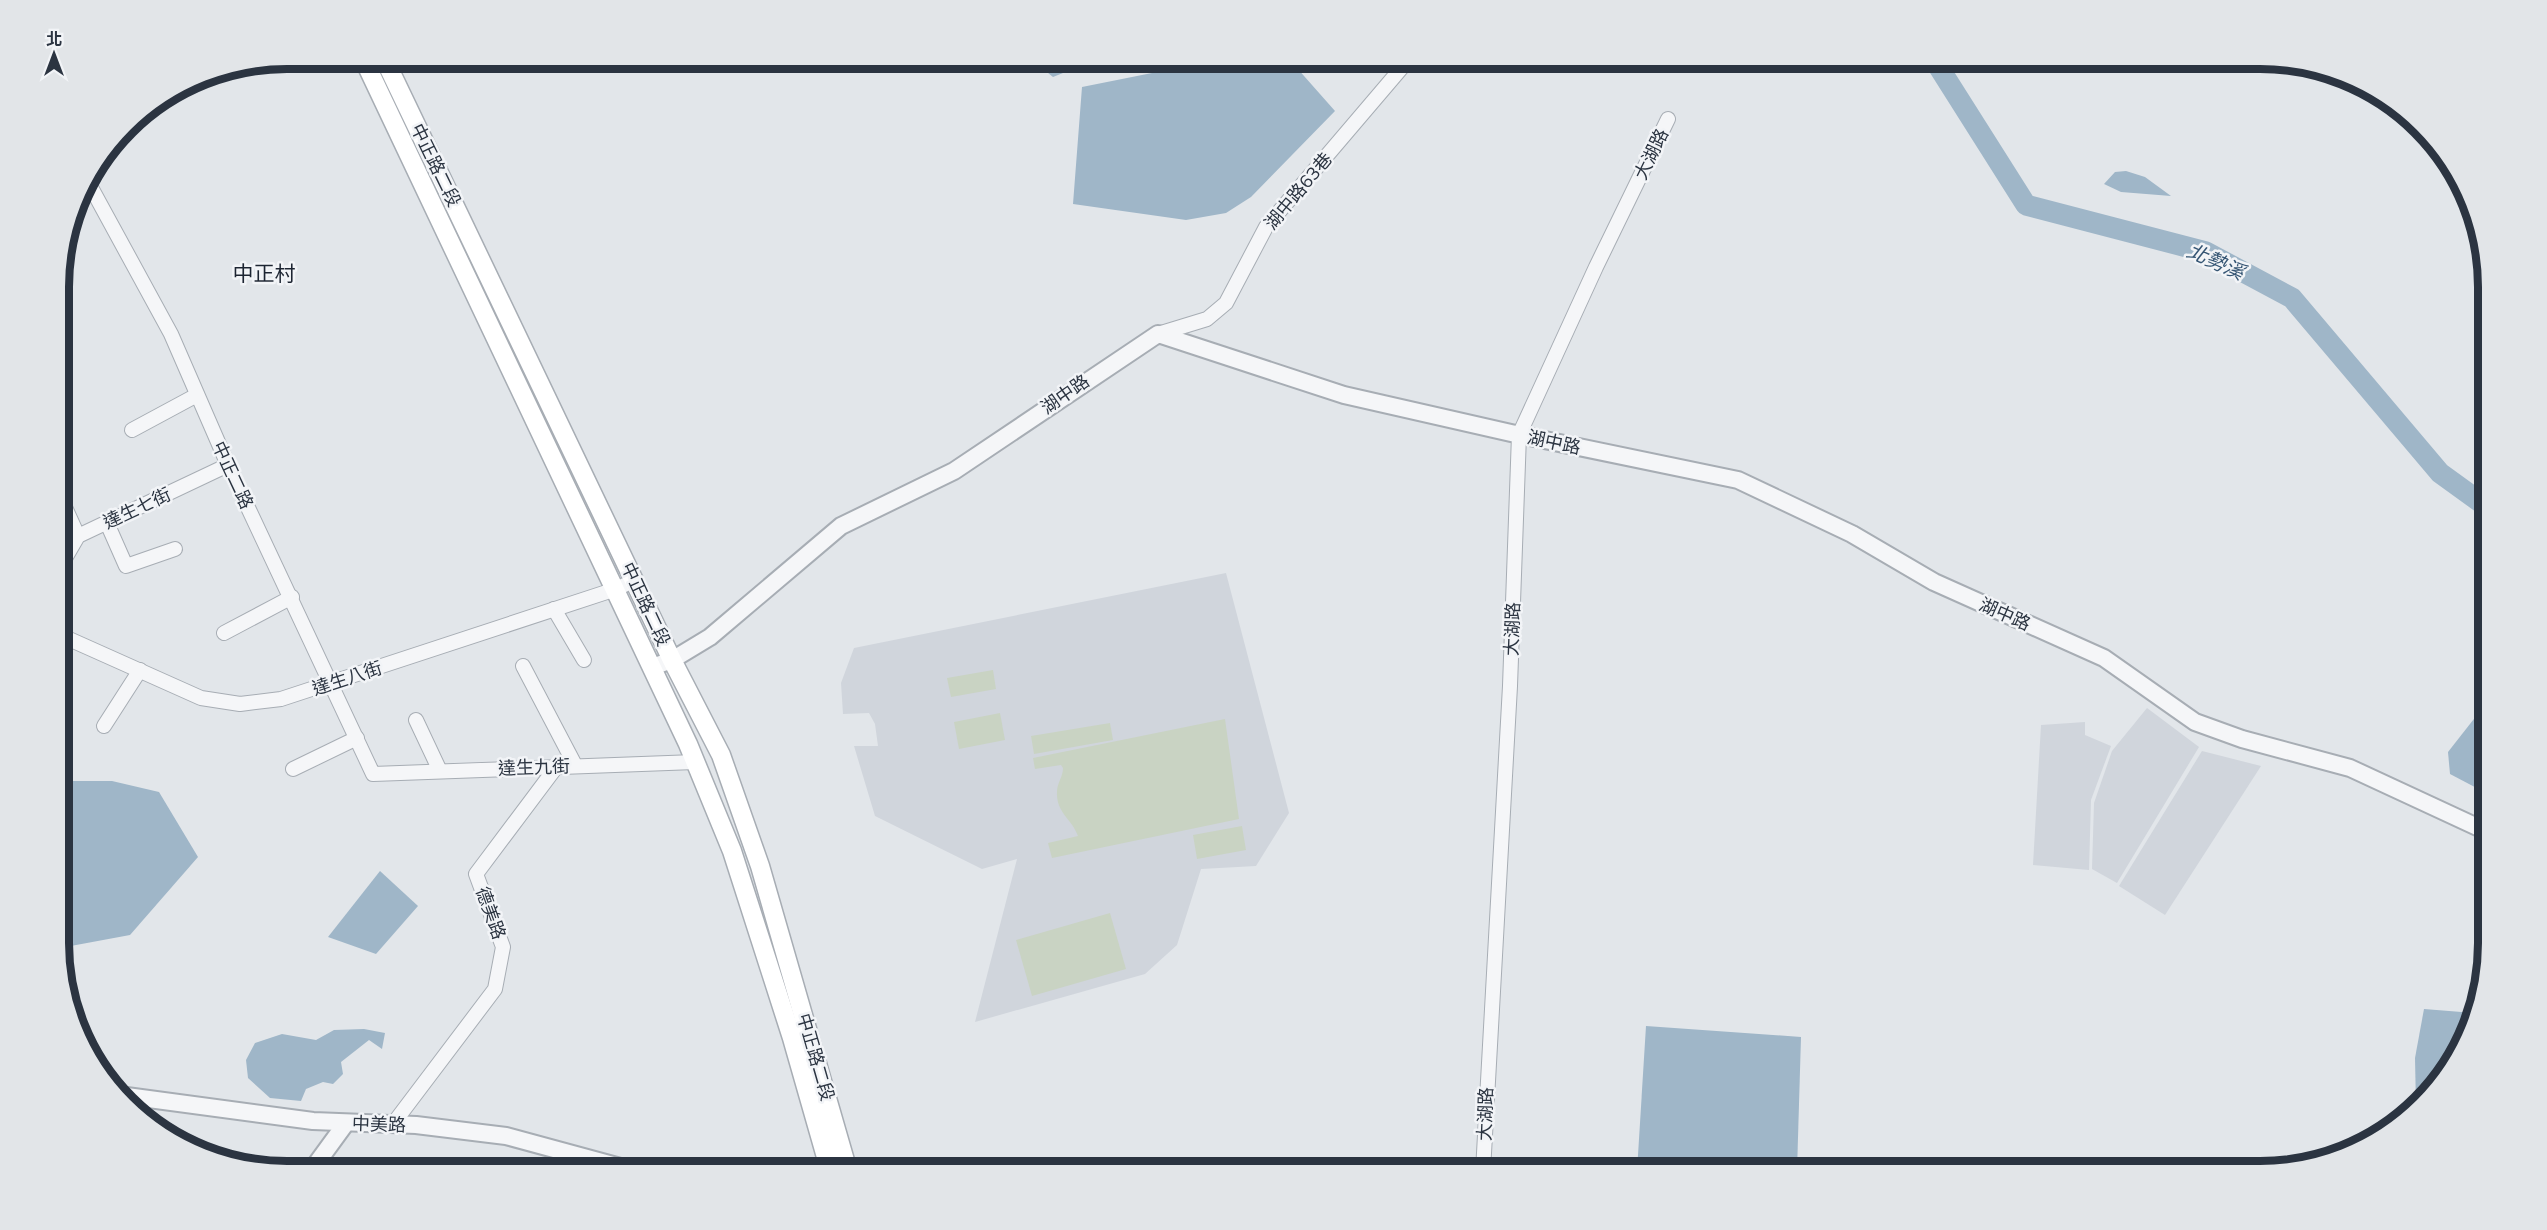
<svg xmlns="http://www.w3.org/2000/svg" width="2547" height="1230" viewBox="0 0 2547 1230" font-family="Mulish,'Noto Sans TC',sans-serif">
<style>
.built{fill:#d0d5dc}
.green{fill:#c9d3c3}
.water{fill:#9fb6c8}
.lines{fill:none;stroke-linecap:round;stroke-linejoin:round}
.river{stroke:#9fb6c8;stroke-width:21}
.minor-casing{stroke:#a7adb4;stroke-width:16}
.tertiary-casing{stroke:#a7adb4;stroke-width:20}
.secondary-casing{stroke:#a7adb4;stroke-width:21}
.minor{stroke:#f5f6f8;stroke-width:14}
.tertiary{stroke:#f5f6f8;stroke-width:16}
.secondary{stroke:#fff;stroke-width:18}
.labels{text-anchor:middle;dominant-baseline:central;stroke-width:5;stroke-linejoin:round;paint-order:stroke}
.street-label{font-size:18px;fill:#2b3441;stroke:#f2f4f7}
.water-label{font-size:20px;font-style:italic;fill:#365674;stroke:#f2f4f7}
.quarter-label{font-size:21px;fill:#1d2532;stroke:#f2f4f7}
.rim{fill:none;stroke:#2b3441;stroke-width:8}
</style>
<rect width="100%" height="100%" fill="#e2e6ea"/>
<g class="built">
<polygon points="1226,573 1289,813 1256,866 1201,869 1177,945 1145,974 975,1022 1017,859 982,869 875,816 854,746 878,746 875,724 869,713 843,714 841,683 854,648"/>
<polygon points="2147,708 2199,747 2117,883 2092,869 2094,803 2112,751"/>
<polygon points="2085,722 2085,735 2111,746 2091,800 2089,870 2033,865 2041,725"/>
<polygon points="2202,751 2261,766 2165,915 2119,886"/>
</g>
<g class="green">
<polygon points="993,670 996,689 951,697 947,678"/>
<polygon points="1000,713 1005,740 959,749 954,722"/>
<path d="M1225,719L1239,819L1052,858L1048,843L1078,836C1072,819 1056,813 1057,792C1057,783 1063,777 1063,768L1061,765L1035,769L1033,758Z"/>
<polygon points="1110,723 1113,740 1034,754 1031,736"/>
<polygon points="1242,826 1246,850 1197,859 1193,835"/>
<polygon points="1110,913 1126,969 1032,996 1016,940"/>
</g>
<g class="water">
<polygon points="1031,59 1098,59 1053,77"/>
<polygon points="1168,59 1289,59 1335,111 1251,197 1226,213 1186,220 1073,204 1082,87 1152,73"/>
<polygon points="2126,171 2145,177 2171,196 2121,192 2104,184 2115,172"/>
<polygon points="2488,701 2488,794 2450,774 2448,752"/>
<polygon points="65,781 112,781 159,792 198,857 130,935 60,948 60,788"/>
<polygon points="380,871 418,906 376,954 328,937"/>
<path d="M2424,1009L2474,1013C2468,1047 2441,1085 2416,1107L2415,1058Z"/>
<polygon points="1646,1026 1801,1037 1797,1171 1637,1171"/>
<polygon points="364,1029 385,1033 382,1049 369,1040 341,1062 343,1074 333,1084 323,1082 306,1089 301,1101 270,1098 248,1078 246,1060 255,1043 282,1034 316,1040 334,1030"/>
</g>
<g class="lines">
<polyline class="river" points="1933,58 2026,205 2206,252 2292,298 2440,473 2487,507"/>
<defs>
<g id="minor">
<polyline points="87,180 171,334 228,465 373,774 695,762"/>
<polyline points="1158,334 1207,319 1226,303 1266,227 1410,58"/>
<polyline points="132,430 197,395"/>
<polyline points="59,494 78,536"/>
<polyline points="107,523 126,566 175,549"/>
<polyline points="60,567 78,536 228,465"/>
<polyline points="554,609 584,660"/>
<polyline points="224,633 292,597"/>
<polyline points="60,635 201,698 240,704 281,699 616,589 635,580"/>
<polyline points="523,666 575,765"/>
<polyline points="416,720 440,771"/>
<polyline points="104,726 140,670"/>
<polyline points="293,769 357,738"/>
<polyline points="393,1124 495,989 503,947 476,874 557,766"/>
<polyline points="1483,1171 1510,686 1519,435 1596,267 1668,119"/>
</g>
<g id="tertiary">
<polyline points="652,667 672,660 710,637 841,526 954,471 1158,334 1344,395 1511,433 1738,480 1852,534 1934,582 2104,658 2195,722 2242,739 2350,768 2488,832"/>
<polyline points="119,1095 313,1121 416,1125 506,1136 635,1171"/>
<polyline points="311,1171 346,1123"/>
</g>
<g id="secondary">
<polyline points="363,58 688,744 732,851 792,1038 830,1171"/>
<polyline points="384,58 672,660 721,755 760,866 848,1171"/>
</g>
</defs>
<use href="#minor" class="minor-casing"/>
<use href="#tertiary" class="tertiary-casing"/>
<use href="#secondary" class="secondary-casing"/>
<use href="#minor" class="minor"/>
<use href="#tertiary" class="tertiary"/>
<use href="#secondary" class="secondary"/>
</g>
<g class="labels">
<g class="street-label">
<text transform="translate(1651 154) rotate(-64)">大湖路</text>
<text transform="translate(436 165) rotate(64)">中正路二段</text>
<text transform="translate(1298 191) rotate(-50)">湖中路63巷</text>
<text transform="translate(1065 394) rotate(-35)">湖中路</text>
<text transform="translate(1554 442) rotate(12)">湖中路</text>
<text transform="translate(233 475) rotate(65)">中正二路</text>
<text transform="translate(137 508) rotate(-25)">達生七街</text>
<text transform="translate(646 604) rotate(65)">中正路二段</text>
<text transform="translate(2005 614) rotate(24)">湖中路</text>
<text transform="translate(1512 629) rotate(-88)">大湖路</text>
<text transform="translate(347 678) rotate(-18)">達生八街</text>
<text transform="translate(534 767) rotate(-2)">達生九街</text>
<text transform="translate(491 913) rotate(70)">德美路</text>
<text transform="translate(816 1057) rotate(74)">中正路二段</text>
<text transform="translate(1485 1114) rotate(-88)">大湖路</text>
<text transform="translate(379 1124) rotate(2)">中美路</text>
</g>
<g class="water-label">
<text transform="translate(2216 261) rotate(24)">北勢溪</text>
</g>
<g class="quarter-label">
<text x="264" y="273">中正村</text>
</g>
</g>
<path d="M0 0H2547V1230H0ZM287 69H2260A218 218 0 0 1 2478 287V943A218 218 0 0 1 2260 1161H287A218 218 0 0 1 69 943V287A218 218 0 0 1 287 69Z" fill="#e2e5e8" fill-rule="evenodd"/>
<path class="rim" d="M287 69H2260A218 218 0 0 1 2478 287V943A218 218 0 0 1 2260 1161H287A218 218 0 0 1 69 943V287A218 218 0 0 1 287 69Z"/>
<g transform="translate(54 54)" stroke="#f2f4f7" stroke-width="4.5" paint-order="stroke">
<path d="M0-4.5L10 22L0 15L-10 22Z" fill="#2b3441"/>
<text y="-9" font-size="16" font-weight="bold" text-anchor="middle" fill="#2b3441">北</text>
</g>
</svg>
